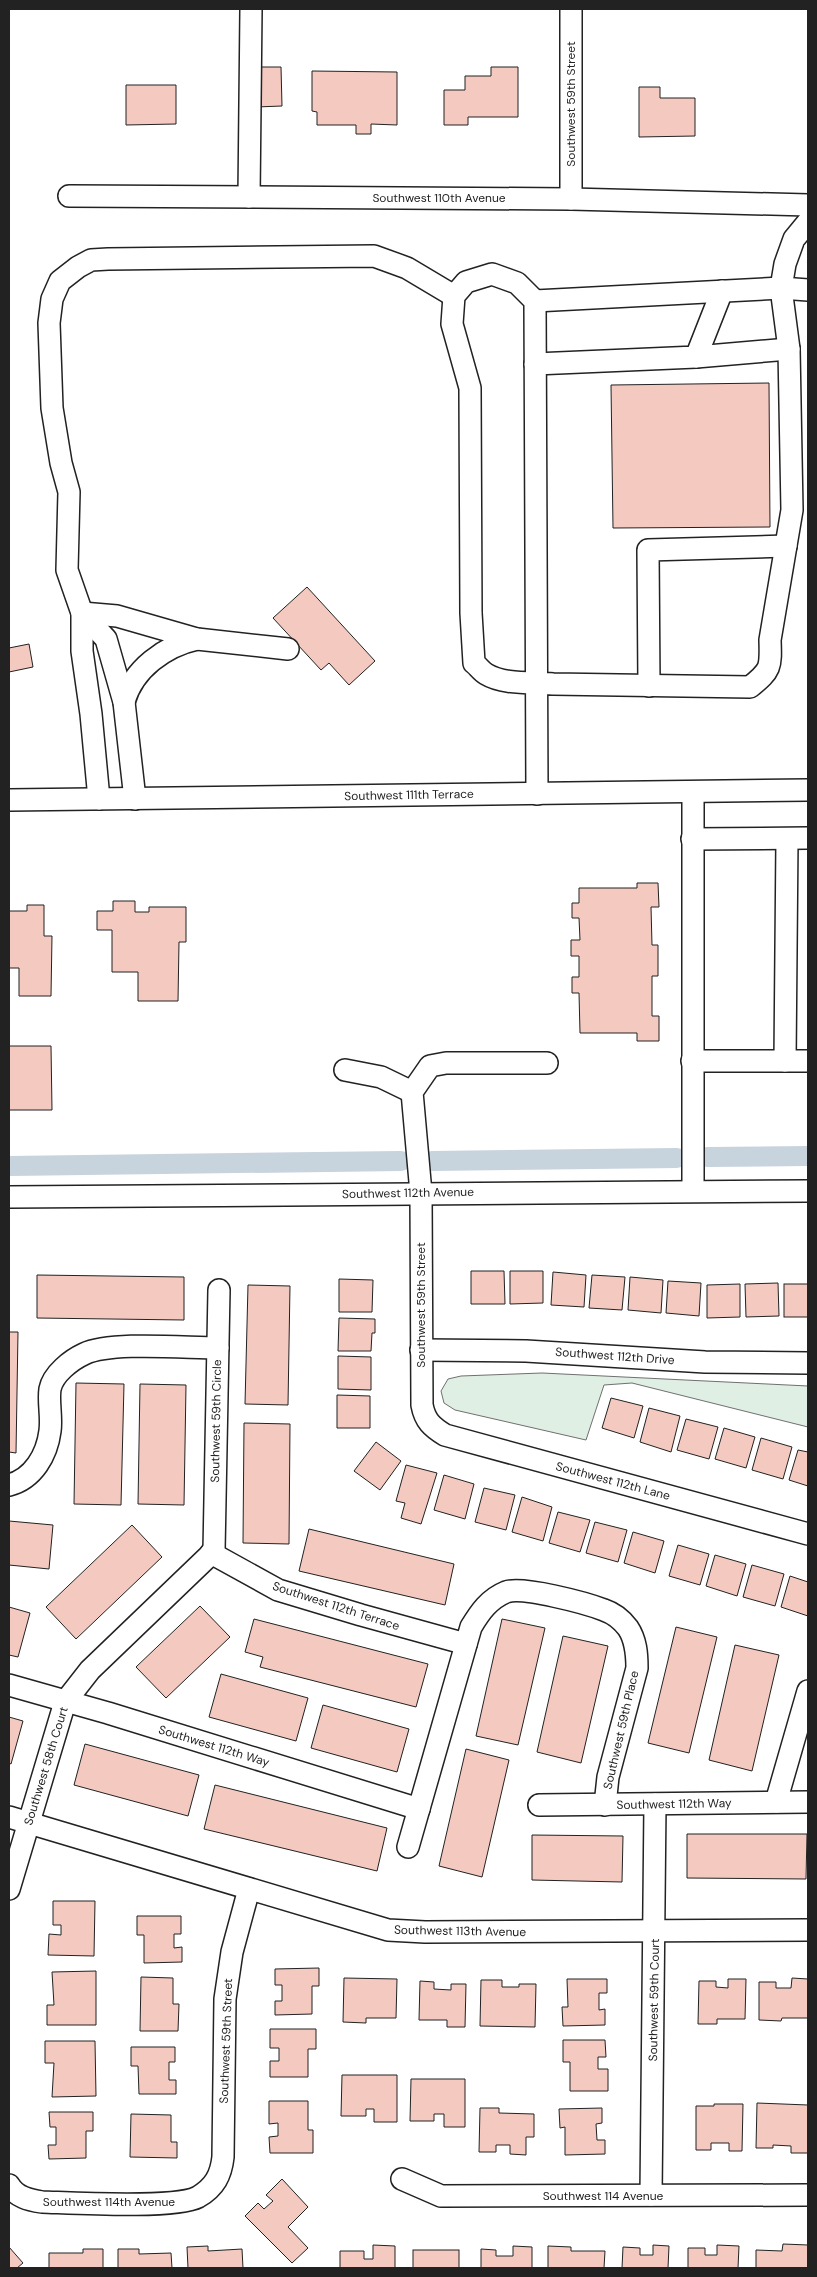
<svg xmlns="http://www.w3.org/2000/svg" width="817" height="2277" viewBox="0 0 817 2277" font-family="'DM Sans',sans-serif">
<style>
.green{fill:#e0efe3;stroke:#6f6f6f}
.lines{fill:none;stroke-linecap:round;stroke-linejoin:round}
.canal{stroke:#c7d3dd;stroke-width:20}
.building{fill:#f3c9c0;stroke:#222}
.minor-casing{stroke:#222;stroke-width:24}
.minor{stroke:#fff;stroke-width:21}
.labels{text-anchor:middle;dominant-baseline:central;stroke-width:4;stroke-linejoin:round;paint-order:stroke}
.street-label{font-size:12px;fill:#222;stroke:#fff}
</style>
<rect width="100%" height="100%" fill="#fff"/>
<polygon class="green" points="542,1373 808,1386 808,1427 632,1383 604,1385 586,1440 455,1410 444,1403 441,1391 448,1379 461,1376"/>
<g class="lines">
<g class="canal">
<polyline points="707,1157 808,1156"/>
<polyline points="432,1161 677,1158"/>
<polyline points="9,1166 401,1161"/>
</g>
</g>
<g class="building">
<polygon points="255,67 281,67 282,106 256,107"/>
<polygon points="491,67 518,67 518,117 468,117 468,125 444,125 444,90 465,90 465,76 491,76"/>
<polygon points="312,71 397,72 397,125 371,124 371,134 356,134 356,125 317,125 317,112 312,111"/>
<polygon points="126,85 176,85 176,124 126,125"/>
<polygon points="639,87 660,87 660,98 695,98 695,136 639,137"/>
<polygon points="769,383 770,527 613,528 611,385"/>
<polygon points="307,587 375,661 349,685 329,663 321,670 273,618"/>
<polygon points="29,644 33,667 9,672 9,648"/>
<polygon points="637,883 658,883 659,907 651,907 652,945 658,945 658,976 652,976 652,1016 659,1016 659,1041 637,1041 637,1033 580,1033 579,993 572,993 572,977 579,977 579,956 571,956 571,940 580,940 579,918 572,918 572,903 579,903 579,888 637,888"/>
<polygon points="113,901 135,901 135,912 149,912 149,907 186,907 186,942 179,942 178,1001 138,1001 138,972 112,972 112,930 97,930 97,911 113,911"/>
<polygon points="27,905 44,905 44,936 52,936 51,996 19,996 19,968 9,968 9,911 27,911"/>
<polygon points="9,1046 51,1046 52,1110 9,1110"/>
<polygon points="471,1271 504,1271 505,1304 471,1304"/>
<polygon points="510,1271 543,1271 543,1303 510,1304"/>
<polygon points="553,1272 586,1275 584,1307 551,1305"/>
<polygon points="37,1275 184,1277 184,1320 37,1318"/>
<polygon points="592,1275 625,1277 622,1310 589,1308"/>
<polygon points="630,1277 663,1280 661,1313 628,1310"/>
<polygon points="339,1279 373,1280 372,1312 339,1312"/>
<polygon points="668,1281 701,1283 699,1316 666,1313"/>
<polygon points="778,1283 779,1316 746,1317 745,1284"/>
<polygon points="740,1284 740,1317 707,1318 707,1285"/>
<rect x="784" y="1284" width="24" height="33"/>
<polygon points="248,1285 290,1286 288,1405 245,1404"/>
<polygon points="339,1318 375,1319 375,1333 372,1333 371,1351 338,1351"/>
<polygon points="9,1332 18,1332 16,1453 9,1452"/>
<polygon points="338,1356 371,1357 371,1390 338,1389"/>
<polygon points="76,1383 124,1384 121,1505 74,1504"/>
<polygon points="140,1384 186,1385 184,1505 138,1504"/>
<polygon points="337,1395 370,1396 370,1428 337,1428"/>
<polygon points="611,1398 643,1406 634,1438 602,1428"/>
<polygon points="649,1408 680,1416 671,1452 640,1442"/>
<polygon points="686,1419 718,1427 709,1459 677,1450"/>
<polygon points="244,1423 290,1424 289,1544 243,1543"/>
<polygon points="724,1428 755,1437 746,1468 715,1459"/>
<polygon points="761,1438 792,1447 783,1479 752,1470"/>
<polygon points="376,1442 401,1461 380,1490 354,1471"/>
<polygon points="798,1450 808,1452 808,1486 789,1480"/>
<polygon points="406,1465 437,1473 421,1524 401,1518 405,1503 396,1501"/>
<polygon points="444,1475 474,1484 465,1519 434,1510"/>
<polygon points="484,1488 515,1495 506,1530 475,1522"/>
<polygon points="522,1497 552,1507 543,1541 512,1532"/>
<polygon points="558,1512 590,1520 580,1552 549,1543"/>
<polygon points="9,1521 53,1525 49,1569 9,1565"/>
<polygon points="595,1522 627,1530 618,1562 586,1553"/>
<polygon points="132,1525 162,1557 76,1639 46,1607"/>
<polygon points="309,1529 454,1564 445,1605 299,1571"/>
<polygon points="633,1532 664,1541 655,1573 624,1563"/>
<polygon points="678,1545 709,1554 700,1585 669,1576"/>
<polygon points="715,1555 746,1564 737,1596 706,1586"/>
<polygon points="752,1565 784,1574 775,1606 743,1597"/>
<polygon points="790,1576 808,1582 808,1616 781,1607"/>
<polygon points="200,1606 230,1637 166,1698 136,1667"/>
<polygon points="9,1607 30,1613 18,1657 9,1655"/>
<polygon points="254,1619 428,1664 416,1707 260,1667 263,1657 245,1652"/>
<polygon points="502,1619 545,1628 518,1745 476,1736"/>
<polygon points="676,1627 717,1637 689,1753 648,1743"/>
<polygon points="563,1636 608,1646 581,1763 537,1752"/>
<polygon points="735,1645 779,1655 752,1771 709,1760"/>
<polygon points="221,1674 308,1698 296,1741 209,1717"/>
<polygon points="323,1705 409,1729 397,1772 311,1748"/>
<polygon points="9,1717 23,1721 11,1764 9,1763"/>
<polygon points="85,1744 199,1775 188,1816 74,1785"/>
<polygon points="466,1749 509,1760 482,1877 439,1866"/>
<polygon points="215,1785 387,1828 377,1871 204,1829"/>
<polygon points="687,1834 807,1834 806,1879 687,1878"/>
<polygon points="532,1835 623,1836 622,1882 532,1880"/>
<polygon points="53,1901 95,1901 94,1956 48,1955 49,1934 61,1935 61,1925 53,1925"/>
<polygon points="137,1916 181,1916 181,1934 174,1934 174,1948 182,1947 182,1962 144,1963 144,1935 137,1935"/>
<polygon points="319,1968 319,1986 312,1986 312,2014 275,2015 275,2001 282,2001 282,1985 275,1985 275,1969"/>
<polygon points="96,1971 96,2025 47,2025 47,2005 54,2005 52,1972"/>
<polygon points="141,1977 173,1978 173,2004 179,2004 178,2031 140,2031"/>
<polygon points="344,1978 397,1979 396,2018 366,2018 366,2023 343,2022"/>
<polygon points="792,1978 808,1979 808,2018 782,2018 781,2021 759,2020 759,1982 776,1982 776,1988 791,1988"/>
<polygon points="567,1979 607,1979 607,1993 599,1993 599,2010 605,2009 605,2025 563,2026 562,2007 568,2007"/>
<polygon points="728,1979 746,1979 745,2019 717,2019 717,2024 698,2024 699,1981 716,1981 716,1987 728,1988"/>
<polygon points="481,1980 502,1980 502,1987 519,1987 519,1984 536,1984 535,2027 480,2026"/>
<polygon points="420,1981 434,1982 434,1989 451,1990 451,1984 466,1984 465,2027 447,2027 447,2020 419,2020"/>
<polygon points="270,2029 316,2029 316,2049 308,2049 308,2077 270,2077 270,2061 279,2061 279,2048 270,2048"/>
<polygon points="563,2040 605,2040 606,2057 598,2057 598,2069 608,2069 608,2091 570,2091 570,2062 563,2062"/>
<polygon points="45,2041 95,2041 96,2096 52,2097 54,2063 45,2063"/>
<polygon points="131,2047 175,2047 175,2062 169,2062 169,2080 176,2080 176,2094 139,2094 138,2066 131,2066"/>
<polygon points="342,2075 397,2075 397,2122 374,2122 374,2109 366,2109 366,2116 341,2116"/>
<polygon points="411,2079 465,2079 465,2127 444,2127 444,2114 434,2114 434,2121 410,2121"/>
<polygon points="269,2101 308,2101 308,2130 313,2130 313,2153 270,2153 269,2137 278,2136 278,2123 269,2124"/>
<polygon points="757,2103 808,2105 808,2153 791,2153 791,2146 773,2145 773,2148 756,2148"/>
<polygon points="714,2104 743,2104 742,2151 729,2151 729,2143 711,2143 711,2150 696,2150 696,2106 714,2106"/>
<polygon points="480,2108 499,2108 499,2113 534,2114 534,2137 526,2137 526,2155 510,2154 510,2145 496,2145 496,2152 479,2152"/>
<polygon points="602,2108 602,2123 596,2124 597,2140 605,2140 605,2154 565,2155 565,2127 560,2128 559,2109"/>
<polygon points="49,2112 93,2112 93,2131 86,2131 86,2158 49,2159 48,2145 56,2145 56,2127 50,2127"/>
<polygon points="131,2114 171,2115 171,2142 177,2142 177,2158 130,2157"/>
<polygon points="282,2179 308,2207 288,2227 308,2248 292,2263 245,2216 258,2203 264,2209 273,2201 266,2195"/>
<polygon points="783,2244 808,2245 808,2268 756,2268 756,2250 782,2251"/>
<polygon points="373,2245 395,2246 395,2268 340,2268 340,2251 364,2251 364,2259 373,2259"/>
<polygon points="653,2245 669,2246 668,2268 622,2268 623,2247 640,2248 640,2255 653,2255"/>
<polygon points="717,2245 739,2246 738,2268 688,2268 688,2248 705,2248 705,2255 717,2255"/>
<polygon points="208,2246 208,2251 242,2249 243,2268 188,2268 187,2247"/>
<polygon points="513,2246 532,2247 532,2268 481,2268 481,2249 496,2250 496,2256 513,2256"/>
<polygon points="548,2246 571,2247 571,2251 605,2251 604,2268 548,2268"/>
<polygon points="9,2247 23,2263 17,2268 9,2268"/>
<polygon points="83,2249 103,2249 103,2268 49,2268 49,2253 83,2253"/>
<polygon points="118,2249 139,2249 139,2254 171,2253 172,2268 118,2268"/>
<rect x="413" y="2250" width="46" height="18"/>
</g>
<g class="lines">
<defs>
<g id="minor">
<polyline points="571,9 571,199"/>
<polyline points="69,196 571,199 808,205"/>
<polyline points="249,197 251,9"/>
<polyline points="535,301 781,288 808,290"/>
<polyline points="696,357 789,349"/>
<polyline points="535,364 696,357 722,291"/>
<polyline points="82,613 117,616 197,639 288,649"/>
<polyline points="82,613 106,639 124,702 135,799"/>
<polyline points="649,686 648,550 786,546"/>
<path d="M124,702C133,669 165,646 197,639"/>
<path d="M537,794L535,301L517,283L492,274L466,282L454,296L452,324L470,388L471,613L474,663C478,666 481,671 486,674C504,685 532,682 553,684L750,687C771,670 771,668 770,640L792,510L789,349L781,288L785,264L794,239L808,222"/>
<polyline points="99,799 91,714 82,651 82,613 67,570 69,492 61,463 52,408 49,323 52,299 60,281 78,267 91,260 108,259 374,256 407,268 454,296"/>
<polyline points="9,800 808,790"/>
<polyline points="692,839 808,838"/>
<polyline points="692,1061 808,1061"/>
<polyline points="785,1061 787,839"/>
<path d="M547,1063H446L430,1066L412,1092L421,1193L422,1405C425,1421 432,1427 445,1435L808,1534"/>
<polyline points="345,1070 381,1077 412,1092"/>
<polyline points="693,1190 693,792"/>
<polyline points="9,1197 808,1191"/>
<polyline points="421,1350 526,1351 705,1362 808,1363"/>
<path d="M9,1485C33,1479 47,1455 50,1431C52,1417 48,1402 50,1389C53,1374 71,1360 84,1354C111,1341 185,1348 218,1348"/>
<polyline points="211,1553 278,1590 361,1615 466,1644"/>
<polyline points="9,1685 108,1713 419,1809"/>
<polyline points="776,1802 808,1691"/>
<polyline points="539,1805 808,1802"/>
<polyline points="9,1817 388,1930 425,1932 808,1930"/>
<path d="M408,1847L471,1627C480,1612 489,1599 506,1592C522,1586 586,1603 604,1610C613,1613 622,1620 628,1628C636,1640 637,1654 637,1668L608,1777L605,1805"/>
<polyline points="9,1889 65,1702 90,1670 214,1551 219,1290"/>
<polyline points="402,2179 441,2196 808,2195"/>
<path d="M9,2185C16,2197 29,2200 42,2202C74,2203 175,2209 198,2197C215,2187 221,2175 223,2157L225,1999L232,1952L249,1889"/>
<polyline points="651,2195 655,1804"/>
</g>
</defs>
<use href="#minor" class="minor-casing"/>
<use href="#minor" class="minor"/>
</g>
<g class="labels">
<g class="street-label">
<text transform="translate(571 104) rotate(-90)">Southwest 59th Street</text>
<text x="439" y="198">Southwest 110th Avenue</text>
<text transform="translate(409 795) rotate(-1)">Southwest 111th Terrace</text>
<text transform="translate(408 1193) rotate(-1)">Southwest 112th Avenue</text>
<text transform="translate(421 1305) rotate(-90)">Southwest 59th Street</text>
<text transform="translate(615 1356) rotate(4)">Southwest 112th Drive</text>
<text transform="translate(216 1421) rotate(-89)">Southwest 59th Circle</text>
<text transform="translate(613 1481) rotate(15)">Southwest 112th Lane</text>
<text transform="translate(336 1606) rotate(18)">Southwest 112th Terrace</text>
<text transform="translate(621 1730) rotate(-77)">Southwest 59th Place</text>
<text transform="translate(214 1746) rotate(17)">Southwest 112th Way</text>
<text transform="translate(46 1766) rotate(-73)">Southwest 58th Court</text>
<text transform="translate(674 1804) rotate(-1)">Southwest 112th Way</text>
<text transform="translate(460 1931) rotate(1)">Southwest 113th Avenue</text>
<text transform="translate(654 2000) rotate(-89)">Southwest 59th Court</text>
<text transform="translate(226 2041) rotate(-88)">Southwest 59th Street</text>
<text x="603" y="2196">Southwest 114 Avenue</text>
<text x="109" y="2202">Southwest 114th Avenue</text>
</g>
</g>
<rect width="817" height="2277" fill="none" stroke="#222222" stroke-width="20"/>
</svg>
